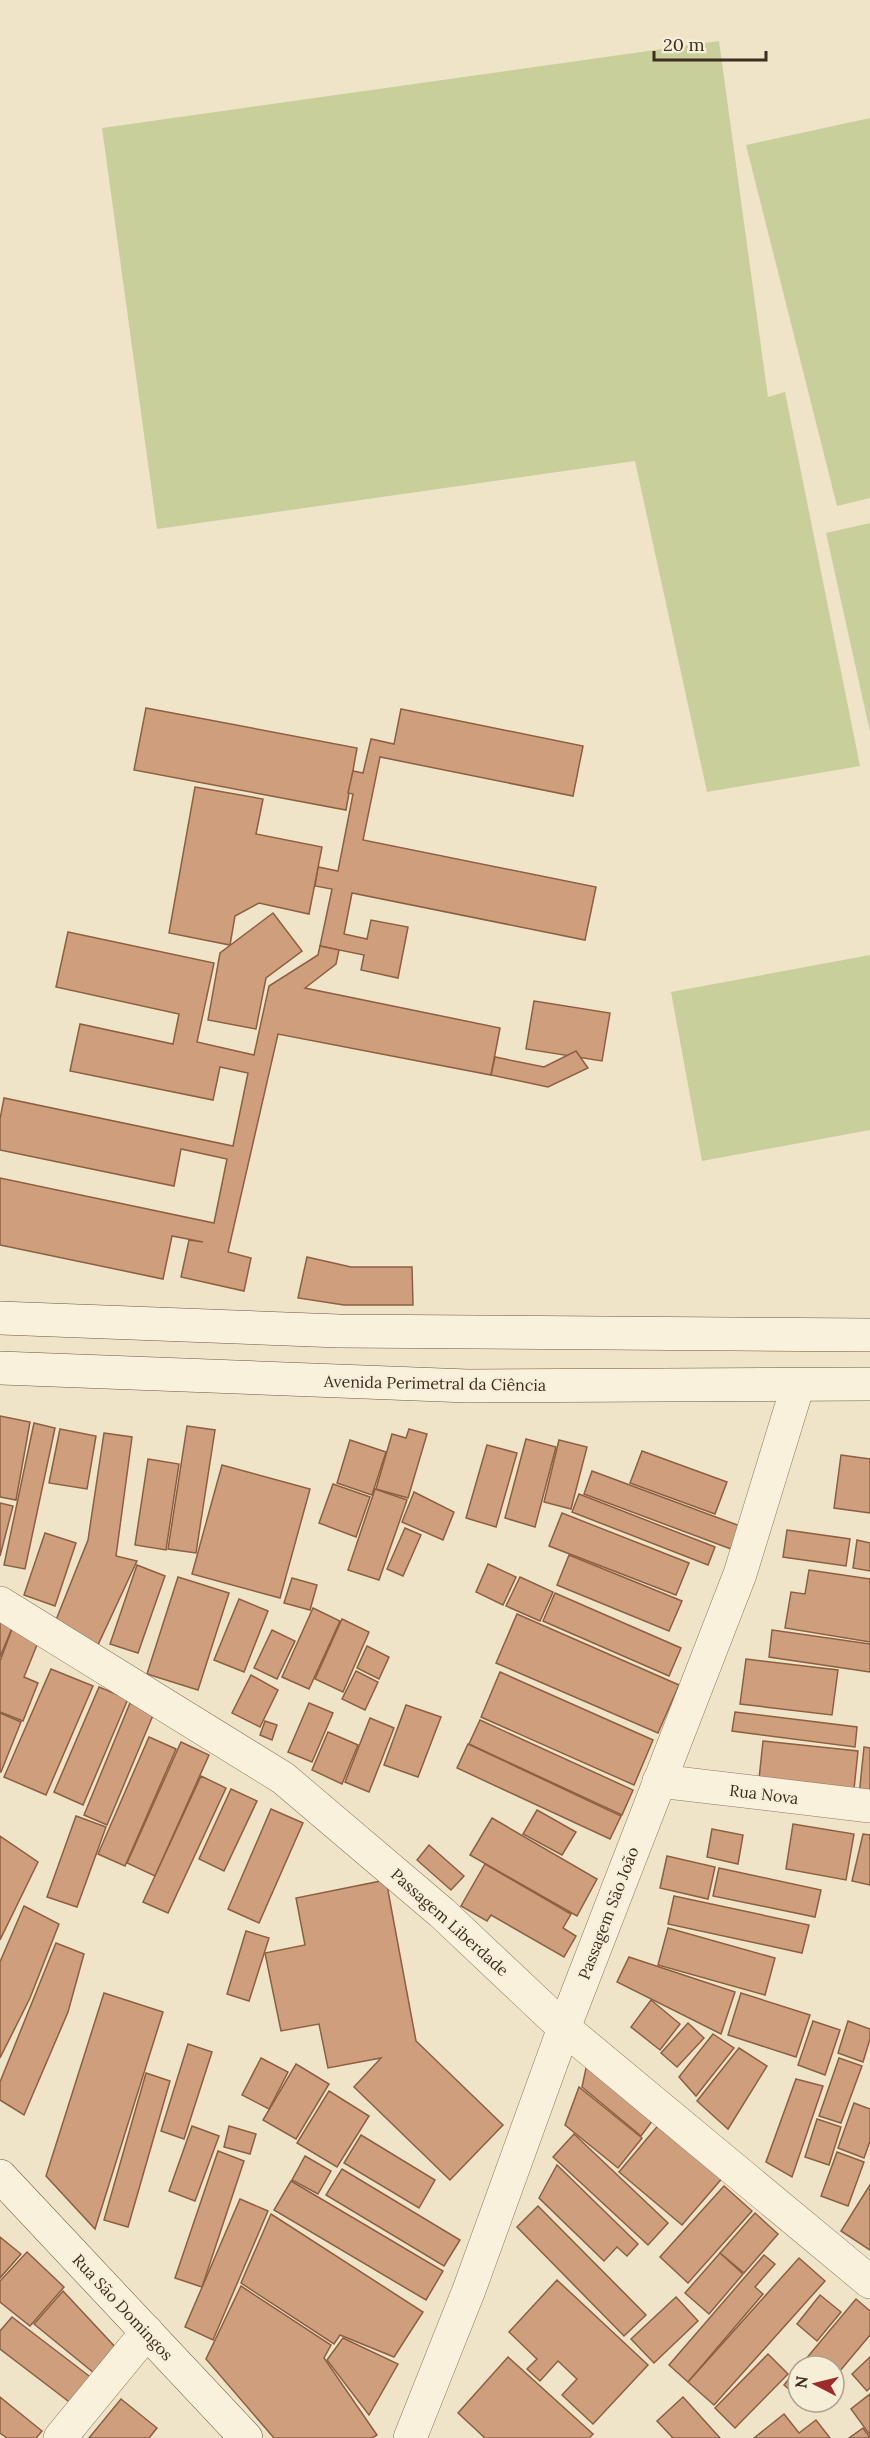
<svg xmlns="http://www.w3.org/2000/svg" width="870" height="2438" viewBox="0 0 870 2438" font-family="Lora,serif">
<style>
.green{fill:#c9cf9b}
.building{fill:#cf9f7d;stroke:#8d5f41;stroke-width:1.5}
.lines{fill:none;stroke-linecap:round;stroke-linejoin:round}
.street-casing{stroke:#8d765c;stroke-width:34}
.secondary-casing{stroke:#6f573f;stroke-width:34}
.street{stroke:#faf1dc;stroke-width:33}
.secondary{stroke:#faf1dc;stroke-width:33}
.labels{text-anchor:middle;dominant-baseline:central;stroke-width:4.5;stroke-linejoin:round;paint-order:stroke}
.street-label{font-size:16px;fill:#3d2e20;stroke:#f7eed8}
</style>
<rect width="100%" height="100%" fill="#f0e4c8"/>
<g class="green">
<polygon points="719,41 768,397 785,392 860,766 707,792 635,461 157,529 102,128"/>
<polygon points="870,118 870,498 837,506 746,145"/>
<polygon points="870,523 870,732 826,533"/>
<polygon points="870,955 870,1130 702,1161 671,992"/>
</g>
<g class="building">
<polygon points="146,708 357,748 346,810 134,770"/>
<polygon points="401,709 583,746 573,796 380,757 363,840 596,887 585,940 352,893 344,934 367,939 371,920 408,927 398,978 361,970 364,955 320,946 332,889 315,886 318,867 338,871 353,794 348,793 353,771 363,773 371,739 394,744"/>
<polygon points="195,787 263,799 256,834 322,847 309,914 259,903 235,916 230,945 169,933"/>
<polygon points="273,913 302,951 266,978 256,1029 208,1020 220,953"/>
<polygon points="68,932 214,963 197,1042 254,1055 269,986 318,955 320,946 339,950 336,964 305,988 500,1028 491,1075 278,1034 228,1252 251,1258 244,1291 181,1277 189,1240 203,1242 172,1236 163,1279 0,1245 0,1178 214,1223 227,1159 181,1149 174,1186 0,1150 0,1119 4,1098 233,1146 248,1073 220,1067 213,1100 70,1071 80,1024 173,1044 179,1014 56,987"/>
<polygon points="534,1001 610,1013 602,1061 526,1049"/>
<polygon points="576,1051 588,1068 548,1087 491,1075 495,1057 544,1067"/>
<polygon points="307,1257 351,1267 412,1267 413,1305 344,1305 298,1298"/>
<polygon points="0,1416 30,1422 16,1500 0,1497"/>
<polygon points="34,1423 55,1428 25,1569 4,1565"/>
<polygon points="187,1426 215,1430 196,1553 168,1549"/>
<polygon points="60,1429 96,1436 87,1489 49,1483"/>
<polygon points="409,1429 427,1434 408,1498 376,1489 392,1434 406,1438"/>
<polygon points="104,1433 132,1437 116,1556 137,1561 96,1649 56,1620 88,1540"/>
<polygon points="526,1439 556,1447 535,1527 505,1518"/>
<polygon points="350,1440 386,1452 372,1495 337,1483"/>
<polygon points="559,1440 587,1447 571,1509 544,1502"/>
<polygon points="487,1445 517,1453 496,1527 466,1518"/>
<polygon points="642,1451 727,1482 715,1514 630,1483"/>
<polygon points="841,1455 870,1459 870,1513 834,1508"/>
<polygon points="148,1459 179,1464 166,1550 135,1545"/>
<polygon points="222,1465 310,1489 280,1598 192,1574"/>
<polygon points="592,1471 740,1526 731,1549 584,1494"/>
<polygon points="333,1484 370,1497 356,1537 319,1523"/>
<polygon points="375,1489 407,1500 379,1580 348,1570"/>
<polygon points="414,1492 454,1512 443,1540 402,1522"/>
<polygon points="579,1494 715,1547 708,1565 572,1512"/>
<polygon points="0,1503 13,1506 0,1556"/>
<polygon points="562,1513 689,1563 676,1595 549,1546"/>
<polygon points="405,1528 421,1535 403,1576 387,1569"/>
<polygon points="787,1530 850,1539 846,1566 783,1557"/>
<polygon points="45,1533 76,1543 55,1606 24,1595"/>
<polygon points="857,1540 870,1543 870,1571 853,1568"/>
<polygon points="569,1555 682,1601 669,1631 557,1585"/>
<polygon points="488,1564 516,1577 503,1605 476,1592"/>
<polygon points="137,1565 165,1576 138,1653 110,1644"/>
<polygon points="809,1570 870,1579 870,1642 785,1628 791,1592 805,1594"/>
<polygon points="178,1577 229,1593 198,1690 147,1674"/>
<polygon points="520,1577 553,1592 540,1621 506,1606"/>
<polygon points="292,1578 317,1585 310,1610 284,1603"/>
<polygon points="555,1593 681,1648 669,1676 543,1621"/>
<polygon points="239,1599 268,1611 244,1672 214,1660"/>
<polygon points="313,1608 340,1621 309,1689 282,1677"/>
<polygon points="517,1614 679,1685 658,1733 496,1663"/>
<polygon points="342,1619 369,1632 343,1692 315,1679"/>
<polygon points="0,1621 13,1626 0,1657"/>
<polygon points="12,1629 39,1640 24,1677 38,1683 23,1721 0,1712 0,1661"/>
<polygon points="272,1630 295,1641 277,1679 254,1668"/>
<polygon points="772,1630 870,1644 870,1672 769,1657"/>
<polygon points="367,1646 389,1657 379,1679 357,1668"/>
<polygon points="746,1659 838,1670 832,1715 740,1704"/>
<polygon points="51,1669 93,1686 46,1795 4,1777"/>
<polygon points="356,1671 378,1682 365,1710 342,1699"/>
<polygon points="500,1672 653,1740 634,1785 481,1717"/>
<polygon points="251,1675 278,1690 260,1727 232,1713"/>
<polygon points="99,1687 128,1699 83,1805 54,1792"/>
<polygon points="130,1703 154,1713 107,1825 84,1815"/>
<polygon points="309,1703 333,1713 312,1762 288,1752"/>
<polygon points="406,1705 441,1717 418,1777 384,1765"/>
<polygon points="735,1712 857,1727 855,1747 732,1731"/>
<polygon points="0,1713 21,1722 1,1772 0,1772"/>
<polygon points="370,1718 394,1728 369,1792 345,1782"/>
<polygon points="480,1720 633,1790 622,1815 469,1744"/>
<polygon points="265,1721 277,1725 272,1740 260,1735"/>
<polygon points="328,1732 358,1745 342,1784 312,1770"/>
<polygon points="149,1737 176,1749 125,1866 98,1854"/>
<polygon points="763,1741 858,1751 854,1789 759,1779"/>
<polygon points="181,1742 209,1755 155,1876 127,1863"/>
<polygon points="468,1744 621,1816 610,1839 457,1768"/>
<polygon points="864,1747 870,1748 870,1797 859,1796"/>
<polygon points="201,1776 226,1788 168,1913 143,1902"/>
<polygon points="231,1789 257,1801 224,1871 199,1859"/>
<polygon points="271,1809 303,1823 259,1923 228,1909"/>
<polygon points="537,1810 576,1832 562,1855 523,1834"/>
<polygon points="76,1816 106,1827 77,1907 47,1897"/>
<polygon points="492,1818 597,1879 577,1916 470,1855"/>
<polygon points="793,1824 854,1834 846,1880 786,1869"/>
<polygon points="712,1829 743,1835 738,1864 707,1857"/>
<polygon points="863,1834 870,1835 870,1885 852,1881"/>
<polygon points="0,1836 38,1862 0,1940"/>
<polygon points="429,1845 464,1876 451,1890 417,1860"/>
<polygon points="667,1856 715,1867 708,1899 660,1888"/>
<polygon points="485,1864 571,1914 563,1928 576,1936 564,1957 491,1915 487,1921 461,1906"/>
<polygon points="719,1868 821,1890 815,1917 713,1896"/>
<polygon points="386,1880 416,2041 503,2125 450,2180 354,2087 381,2058 328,2068 319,2024 281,2031 265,1953 305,1945 296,1898"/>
<polygon points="674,1896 809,1925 802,1953 668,1924"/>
<polygon points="24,1906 59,1924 30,1998 0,2058 0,1962"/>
<polygon points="668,1928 775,1958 765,1995 658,1965"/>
<polygon points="246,1931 269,1938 249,2001 227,1994"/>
<polygon points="56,1943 84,1954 68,2012 24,2115 0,2100 0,2082"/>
<polygon points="629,1957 735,1992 721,2034 617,1982"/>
<polygon points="104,1993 163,2012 95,2229 46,2176"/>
<polygon points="741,1993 810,2015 796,2057 728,2035"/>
<polygon points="651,2000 680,2024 660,2050 631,2027"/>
<polygon points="813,2021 840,2030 825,2075 798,2065"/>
<polygon points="848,2021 870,2029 870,2039 863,2062 838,2053"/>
<polygon points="688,2023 704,2038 677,2067 661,2053"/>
<polygon points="713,2034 734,2048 696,2096 679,2077"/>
<polygon points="188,2044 212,2052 184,2139 161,2131"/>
<polygon points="739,2048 767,2066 728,2129 697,2101"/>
<polygon points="589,2054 659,2112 641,2136 582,2087"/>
<polygon points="261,2058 288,2072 269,2109 242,2095"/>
<polygon points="839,2058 862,2066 841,2123 819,2116"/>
<polygon points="296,2064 329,2084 296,2139 263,2120"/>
<polygon points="146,2073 170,2081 128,2227 104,2220"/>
<polygon points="796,2079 823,2086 792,2177 766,2162"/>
<polygon points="579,2087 642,2138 618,2168 565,2125"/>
<polygon points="329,2091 369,2116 337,2167 297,2143"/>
<polygon points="854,2103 870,2109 870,2141 864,2158 838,2148"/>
<polygon points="817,2119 841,2127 829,2165 805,2157"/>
<polygon points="661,2122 724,2176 682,2225 619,2172"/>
<polygon points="192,2126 219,2136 195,2201 169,2191"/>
<polygon points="229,2126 256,2134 250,2154 224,2147"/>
<polygon points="574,2134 668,2223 648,2245 553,2157"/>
<polygon points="361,2135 435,2180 419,2208 344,2163"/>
<polygon points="218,2151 244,2161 202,2287 175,2278"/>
<polygon points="837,2152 864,2162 848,2206 821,2196"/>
<polygon points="305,2156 331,2171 318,2194 292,2180"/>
<polygon points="557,2165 638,2244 627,2256 617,2247 604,2261 539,2198"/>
<polygon points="342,2169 460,2240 444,2266 326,2195"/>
<polygon points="291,2181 443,2271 426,2300 274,2210"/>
<polygon points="870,2185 870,2250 841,2231"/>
<polygon points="724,2186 752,2211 688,2283 660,2257"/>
<polygon points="240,2199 268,2211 213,2340 185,2327"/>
<polygon points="538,2206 646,2315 624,2336 517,2227"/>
<polygon points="755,2213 778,2234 744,2273 720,2253"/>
<polygon points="271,2214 423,2312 394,2357 340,2335 334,2344 241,2283"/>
<polygon points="0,2237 21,2254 0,2278"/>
<polygon points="27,2252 64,2287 30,2326 0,2302 0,2281"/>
<polygon points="720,2253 743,2274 709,2314 685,2293"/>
<polygon points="764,2255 775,2264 755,2287 763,2294 688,2382 669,2365"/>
<polygon points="799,2258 825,2281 714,2405 688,2382"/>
<polygon points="557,2280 648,2365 593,2424 562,2395 577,2379 558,2361 540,2381 527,2369 537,2359 509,2332"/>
<polygon points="241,2286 331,2345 324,2358 377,2435 372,2438 274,2438 206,2359"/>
<polygon points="63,2291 118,2350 94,2373 34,2324"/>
<polygon points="820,2295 841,2312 817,2341 797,2324"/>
<polygon points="676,2297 698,2321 654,2363 631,2339"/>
<polygon points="856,2299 870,2311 870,2335 834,2378 834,2366 800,2366"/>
<polygon points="12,2317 93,2379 72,2404 0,2349 0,2331"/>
<polygon points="343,2338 398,2364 369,2415 327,2360"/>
<polygon points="768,2354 788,2374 735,2428 715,2408"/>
<polygon points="508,2357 593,2434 589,2438 485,2438 458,2413"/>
<polygon points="870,2357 870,2388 867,2391 852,2374"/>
<polygon points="798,2368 798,2397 784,2385"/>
<polygon points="870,2394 870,2435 851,2409"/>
<polygon points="0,2397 42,2431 36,2438 7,2438 0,2433"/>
<polygon points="683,2397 720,2438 673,2438 657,2421"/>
<polygon points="121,2399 157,2428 149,2438 89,2438"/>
<polygon points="784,2414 799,2433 816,2420 830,2438 754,2438"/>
<polygon points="863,2428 870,2438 849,2438"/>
</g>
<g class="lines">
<defs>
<g id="street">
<polyline points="0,1603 283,1778 442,1913 564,2028 870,2282"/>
<polyline points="659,1781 870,1806"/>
<polyline points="60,2438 147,2332"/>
<polyline points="410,2438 469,2290 564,2028 740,1574 798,1385"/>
</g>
<g id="secondary">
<polyline points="0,1318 339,1331 870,1335"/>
<polyline points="0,1368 468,1386 870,1384"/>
<polyline points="0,2176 246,2438"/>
</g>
</defs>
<use href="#street" class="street-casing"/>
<use href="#secondary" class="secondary-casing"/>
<use href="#street" class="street"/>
<use href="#secondary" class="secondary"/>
</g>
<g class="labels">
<g class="street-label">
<text transform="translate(435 1383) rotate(1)">Avenida Perimetral da Ciência</text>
<text transform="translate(764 1794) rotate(7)">Rua Nova</text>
<text transform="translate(608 1913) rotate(-69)">Passagem São João</text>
<text transform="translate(450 1922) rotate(42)">Passagem Liberdade</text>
<text transform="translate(123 2307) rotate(47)">Rua São Domingos</text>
</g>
</g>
<g transform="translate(816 2384) rotate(277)"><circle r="28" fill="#f7eed8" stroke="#ada18e" stroke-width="1.5"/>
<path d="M0-4.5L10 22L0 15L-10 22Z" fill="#9e2a2b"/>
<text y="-9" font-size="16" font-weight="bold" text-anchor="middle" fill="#3d2e20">N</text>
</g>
<path d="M654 51v9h112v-9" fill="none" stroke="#3d2e20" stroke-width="3"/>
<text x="663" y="51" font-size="18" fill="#3d2e20" stroke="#f7eed8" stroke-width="4.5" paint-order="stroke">20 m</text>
</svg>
